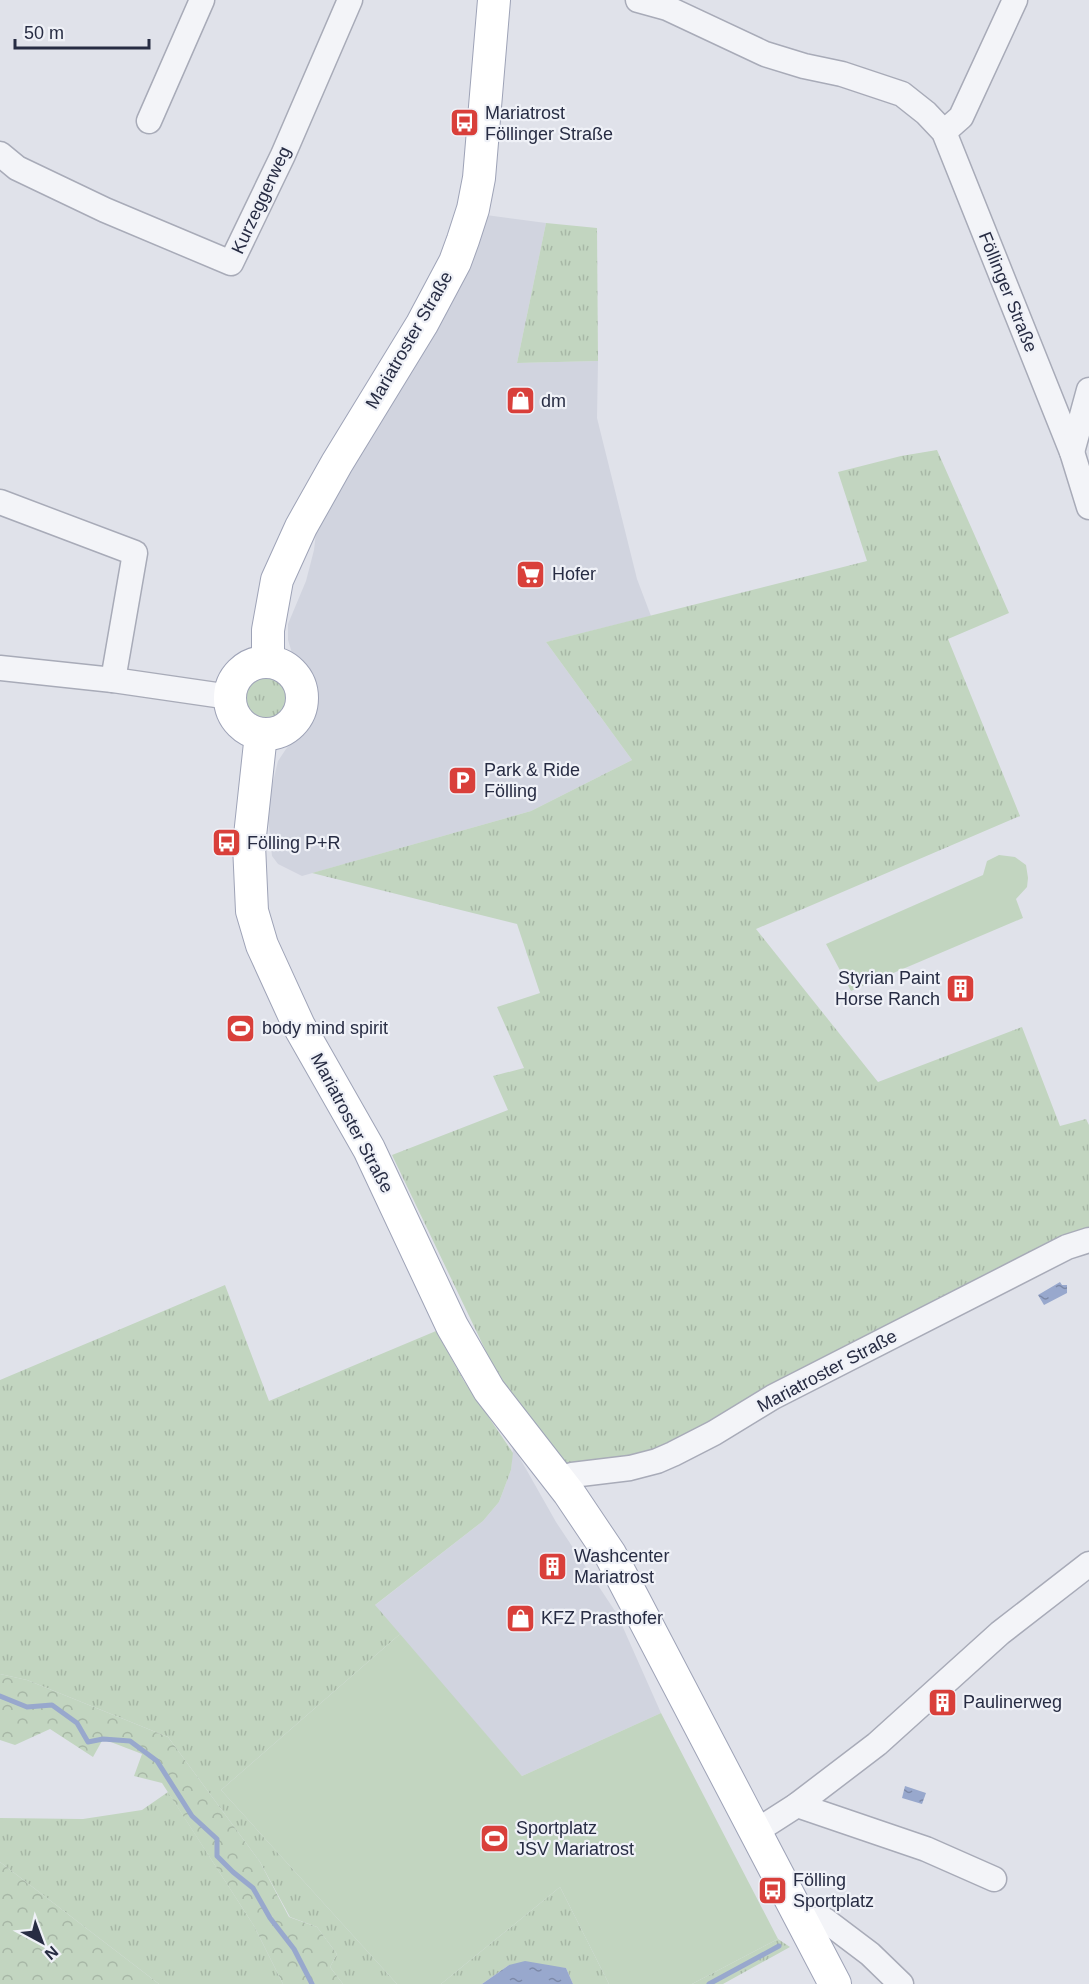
<svg xmlns="http://www.w3.org/2000/svg" width="1089" height="1984" viewBox="0 0 1089 1984" font-family="Arial,sans-serif">
<style>
.built{fill:#d1d4df}
.grass{fill:url(#grass-tufts)}
.forest{fill:url(#forest-crowns)}
.garden{fill:#c2d5c0}
.water{fill:url(#water-ripples)}
.lines{fill:none;stroke-linecap:round;stroke-linejoin:round}
.stream{stroke:#98a8cd;stroke-width:5}
.minor-casing{stroke:#a8abb8;stroke-width:27}
.major-casing{stroke:#9ea3b7;stroke-width:34}
.minor{stroke:#f3f4f8;stroke-width:24}
.major{stroke:#fff;stroke-width:32}
.labels{text-anchor:middle;dominant-baseline:central;stroke-width:4.5;stroke-linejoin:round;paint-order:stroke}
.poi-label{font-size:18px;fill:#272c43;stroke:#eff1f7;text-anchor:start}
.street-label{font-size:18px;fill:#272c43;stroke:#eff1f7}
</style>
<defs>
<pattern id="grass-tufts" width="24" height="20" patternUnits="userSpaceOnUse" patternTransform="scale(1.5)"><rect width="24" height="20" fill="#c2d5c0"/><path d="M3 7l-1-3M5 7V3M7 7l1-3M15 17l-1-3M17 17v-4M19 17l1-3" fill="none" stroke="#a7b7a6"/></pattern>
<pattern id="forest-crowns" width="20" height="18" patternUnits="userSpaceOnUse" patternTransform="scale(1.5)"><rect width="20" height="18" fill="#c2d5c0"/><path d="M2 6a3 3 0 1 1 6 0M12 15a3 3 0 1 1 6 0" fill="none" stroke="#a7b7a6"/></pattern>
<pattern id="water-ripples" width="26" height="14" patternUnits="userSpaceOnUse" patternTransform="scale(1.5)"><rect width="26" height="14" fill="#98a8cd"/><path d="M2 4q2-2 4 0t4 0M15 11q2-2 4 0t4 0" fill="none" stroke="#7c89a8"/></pattern>
</defs>
<rect width="100%" height="100%" fill="#e0e2ea"/>
<g class="built">
<polygon points="486,215 546,223 517,363 598,361 597,418 637,579 651,616 546,642 632,760 531,811 302,876 278,864 272,856 267,807 278,761 286,749 308,725 297,659 292,653 288,640 288,624 306,581 314,550 317,523 346,469 392,404 410,374"/>
<polygon points="513,1446 556,1522 617,1614 661,1713 522,1776 374,1606 483,1521 499,1502 511,1470"/>
</g>
<g class="grass">
<polygon points="546,223 597,228 598,361 517,363"/>
<polygon points="937,450 1009,613 948,639 1020,816 756,929 878,1082 1022,1027 1060,1126 1086,1119 1089,1125 1089,1251 1062,1260 651,1474 581,1479 518,1408 493,1366 392,1155 508,1110 493,1076 524,1068 497,1007 540,993 517,924 312,873 531,811 632,760 546,642 867,561 838,472 901,456"/>
<path d="M264,671C309,673 300,733 261,724C252,722 248,719 242,712L249,678Z"/>
<polygon points="225,1285 269,1401 436,1331 464,1381 513,1453 511,1470 499,1502 483,1521 375,1605 400,1634 221,1790 397,1984 343,1984 330,1967 337,1954 317,1927 290,1917 260,1862 168,1737 27,1680 0,1674 0,1380"/>
<polygon points="168,1792 254,1926 283,1984 159,1984 0,1862 0,1818 83,1819 142,1810"/>
<polygon points="560,1887 609,1984 573,1984 566,1968 509,1965 482,1984 441,1984"/>
<polygon points="778,1939 790,1947 723,1984 692,1984"/>
</g>
<g class="forest">
<polygon points="0,1674 27,1680 168,1737 260,1862 289,1917 317,1927 337,1954 330,1967 343,1984 283,1984 254,1926 162,1783 134,1776 142,1754 103,1739 93,1757 50,1729 15,1745 0,1740"/>
<polygon points="0,1862 159,1984 0,1984"/>
</g>
<g class="garden">
<polygon points="999,855 1015,857 1026,865 1028,878 1027,887 1016,899 1023,918 851,991 826,944 983,875 987,861"/>
<polygon points="400,1634 522,1776 661,1713 778,1939 692,1984 609,1984 560,1887 441,1984 397,1984 221,1790"/>
</g>
<g class="water">
<polygon points="1060,1282 1062,1285 1067,1285 1067,1293 1044,1305 1038,1295"/>
<polygon points="905,1786 926,1793 922,1804 902,1798"/>
<polygon points="525,1961 566,1968 573,1984 482,1984 509,1965"/>
</g>
<g class="lines">
<g class="stream">
<polyline points="0,1696 27,1707 52,1705 77,1723 88,1742 103,1739 130,1741 157,1761 192,1816 217,1839 217,1856 233,1872 253,1888 270,1918 294,1949 312,1984"/>
<polyline points="709,1984 779,1946"/>
</g>
<defs>
<g id="minor">
<polyline points="638,0 667,8 765,54 804,66 842,74 902,94 926,113 944,132 1072,452 1089,507"/>
<polyline points="149,121 202,0"/>
<polyline points="944,132 961,117 1015,0"/>
<polyline points="0,154 17,168 105,210 231,263 283,155 350,0"/>
<polyline points="1072,452 1089,390"/>
<polyline points="0,502 135,553 113,680"/>
<polyline points="0,668 113,680 230,697"/>
<polyline points="558,1479 572,1475 630,1468 657,1461 673,1454 714,1433 773,1397 1067,1247 1089,1240"/>
<polyline points="797,1805 926,1849 994,1879"/>
<polyline points="755,1832 797,1805 877,1744 1000,1633 1089,1564"/>
<polyline points="802,1920 825,1920 870,1954 901,1984"/>
</g>
<g id="major">
<circle cx="266" cy="698" r="36"/>
<polyline points="268,662 268,630 277,580 301,527 337,463 422,324 455,262 463,240 473,209 479,178 494,0"/>
<polyline points="261,734 249,845 252,911 262,945 299,1026 369,1149 452,1326 489,1390 569,1493 610,1554 835,1984"/>
</g>
</defs>
<use href="#minor" class="minor-casing"/>
<use href="#major" class="major-casing"/>
<use href="#minor" class="minor"/>
<use href="#major" class="major"/>
</g>
<defs>
<symbol id="bus-square" viewBox="-11 -11 22 22"><rect x="-9" y="-9" width="18" height="18" rx="4" fill="#d93f3a" stroke="#eff1f7"/><path d="M-5-6H5V4H4V6H2V4H-2V6H-4V4H-5ZM-3.5-4V0h7V-4ZM-3.5 1.2v1.5H-2V1.2ZM2 1.2v1.5H3.5V1.2Z" fill="#fff"/></symbol>
<symbol id="shop-square" viewBox="-11 -11 22 22"><rect x="-9" y="-9" width="18" height="18" rx="4" fill="#d93f3a" stroke="#eff1f7"/><path d="M-5-2.5h2.3a2.7 3.5 0 0 1 5.4 0H5L5.5 6h-11ZM-1.5-2.5h3a1.5 2.3 0 0 0-3 0Z" fill="#fff"/></symbol>
<symbol id="supermarket-square" viewBox="-11 -11 22 22"><rect x="-9" y="-9" width="18" height="18" rx="4" fill="#d93f3a" stroke="#eff1f7"/><path d="M-6-5.5h2.5l.6 2H6L4.5 2H-2.5L-4.4-4H-6ZM-1.5 3.2a1.3 1.3 0 1 0 .1 0ZM3 3.2a1.3 1.3 0 1 0 .1 0Z" fill="#fff"/></symbol>
<symbol id="parking-square" viewBox="-11 -11 22 22"><rect x="-9" y="-9" width="18" height="18" rx="4" fill="#d93f3a" stroke="#eff1f7"/><path d="M-3.5-5.5H1a3.5 3.5 0 0 1 0 7H-1V5.5H-3.5ZM-1-3.4V-.6H.8a1.4 1.4 0 0 0 0-2.8Z" fill="#fff"/></symbol>
<symbol id="building-square" viewBox="-11 -11 22 22"><rect x="-9" y="-9" width="18" height="18" rx="4" fill="#d93f3a" stroke="#eff1f7"/><path d="M-4-6H4V6H1V3H-1V6H-4ZM-2.5-4.3h1.7v1.8h-1.7ZM.8-4.3h1.7v1.8H.8ZM-2.5-1h1.7V.8h-1.7ZM.8-1h1.7V.8H.8Z" fill="#fff"/></symbol>
<symbol id="stadium-square" viewBox="-11 -11 22 22"><rect x="-9" y="-9" width="18" height="18" rx="4" fill="#d93f3a" stroke="#eff1f7"/><path d="M0-5a6.5 5 0 1 0 0 10a6.5 5 0 1 0 0-10ZM-3.5-1.8h7v3.6h-7Z" fill="#fff"/></symbol>
</defs>
<g fill-rule="evenodd">
<use href="#bus-square" x="448" y="106" width="33" height="33"/>
<use href="#shop-square" x="504" y="384" width="33" height="33"/>
<use href="#supermarket-square" x="514" y="558" width="33" height="33"/>
<use href="#parking-square" x="446" y="764" width="33" height="33"/>
<use href="#bus-square" x="210" y="826" width="33" height="33"/>
<use href="#building-square" x="944" y="972" width="33" height="33"/>
<use href="#stadium-square" x="224" y="1012" width="33" height="33"/>
<use href="#building-square" x="536" y="1550" width="33" height="33"/>
<use href="#shop-square" x="504" y="1602" width="33" height="33"/>
<use href="#building-square" x="926" y="1686" width="33" height="33"/>
<use href="#stadium-square" x="478" y="1822" width="33" height="33"/>
<use href="#bus-square" x="756" y="1874" width="33" height="33"/>
</g>
<g class="labels">
<g class="poi-label">
<text x="485" y="113">Mariatrost<tspan x="485" dy="21">Föllinger Straße</tspan></text>
<text x="541" y="401">dm</text>
<text x="552" y="574">Hofer</text>
<text x="484" y="770">Park &amp; Ride<tspan x="484" dy="21">Fölling</tspan></text>
<text x="247" y="843">Fölling P+R</text>
<text x="940" y="978" text-anchor="end">Styrian Paint<tspan x="940" dy="21">Horse Ranch</tspan></text>
<text x="262" y="1028">body mind spirit</text>
<text x="574" y="1556">Washcenter<tspan x="574" dy="21">Mariatrost</tspan></text>
<text x="541" y="1618">KFZ Prasthofer</text>
<text x="963" y="1702">Paulinerweg</text>
<text x="516" y="1828">Sportplatz<tspan x="516" dy="21">JSV Mariatrost</tspan></text>
<text x="793" y="1880">Fölling<tspan x="793" dy="21">Sportplatz</tspan></text>
</g>
<g class="street-label">
<text transform="translate(261 200) rotate(-65)">Kurzeggerweg</text>
<text transform="translate(1008 292) rotate(68)">Föllinger Straße</text>
<text transform="translate(409 340) rotate(-60)">Mariatroster Straße</text>
<text transform="translate(352 1123) rotate(62)">Mariatroster Straße</text>
<text transform="translate(827 1371) rotate(-28)">Mariatroster Straße</text>
</g>
</g>
<g transform="translate(42 1942) rotate(139)" stroke="#eff1f7" stroke-width="4.5" paint-order="stroke">
<path d="M0-4.5L10 22L0 15L-10 22Z" fill="#272c43"/>
<text y="-9" font-size="16" font-weight="bold" text-anchor="middle" fill="#272c43">N</text>
</g>
<path d="M15 39v9h134v-9" fill="none" stroke="#272c43" stroke-width="3"/>
<text x="24" y="39" font-size="18" fill="#272c43" stroke="#eff1f7" stroke-width="4.5" paint-order="stroke">50 m</text>
</svg>
